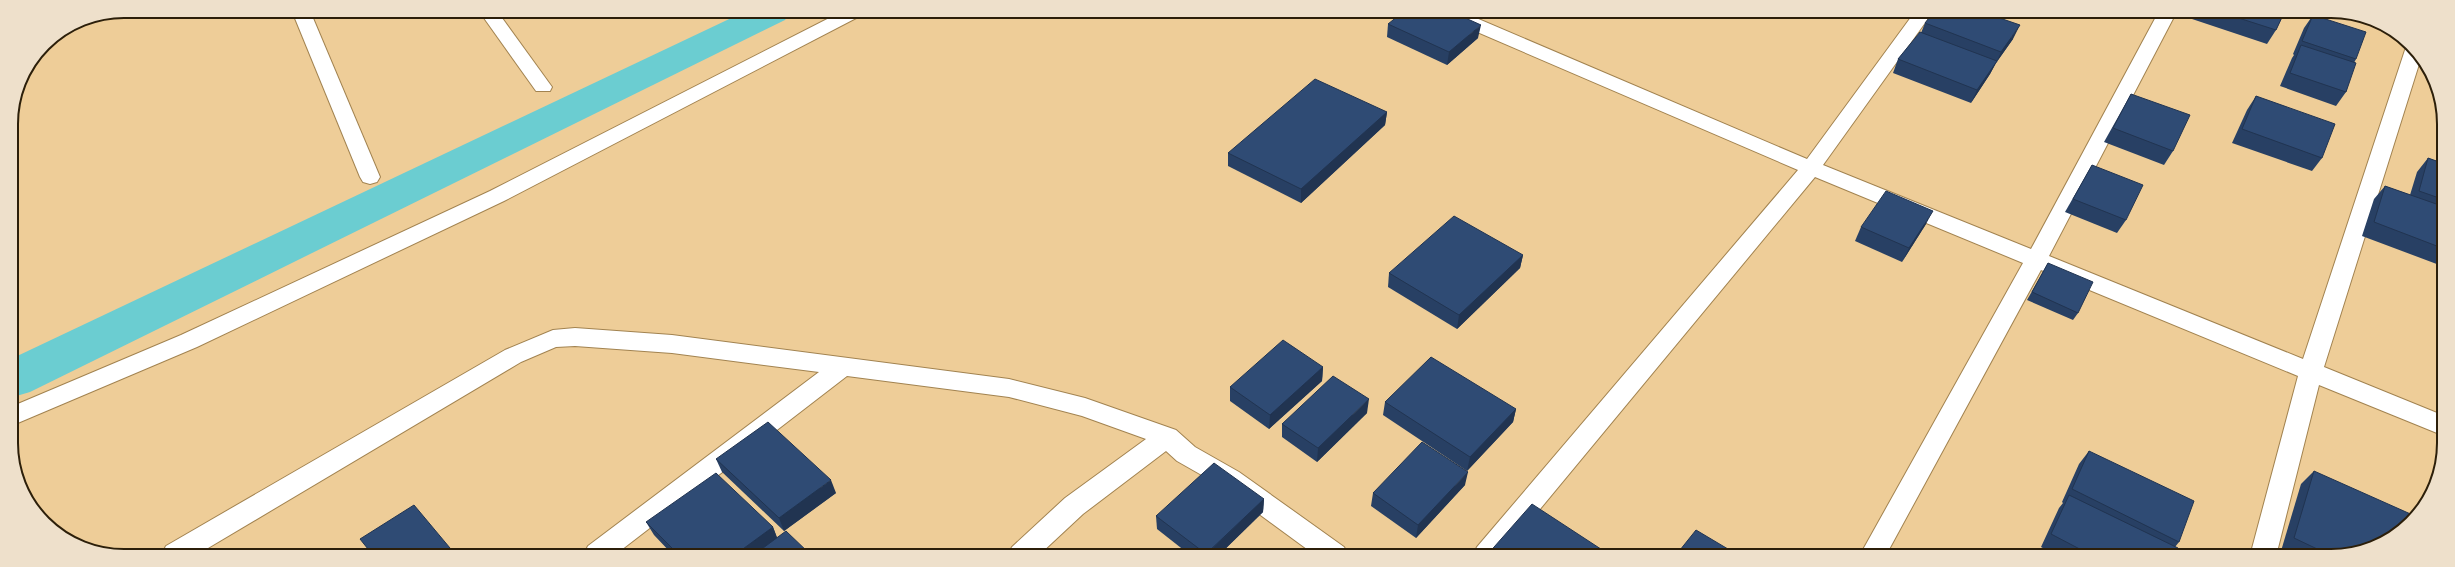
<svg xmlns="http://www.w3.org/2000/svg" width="2455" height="567" viewBox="0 0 2455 567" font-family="'Exo 2',sans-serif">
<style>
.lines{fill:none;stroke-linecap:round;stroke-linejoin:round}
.canal{fill:#6bcdd1;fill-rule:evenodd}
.minor-casing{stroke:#a28350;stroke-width:2}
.minor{fill:#fff;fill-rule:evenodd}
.wall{fill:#284064}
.shaded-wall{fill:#213451}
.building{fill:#2f4b74;stroke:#213451}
.rim{fill:none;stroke:#2c1f0a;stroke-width:2}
</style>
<rect width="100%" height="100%" fill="#eecd98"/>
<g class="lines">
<polygon class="canal" points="744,12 790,12 785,20 30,392 13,397 13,358"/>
<defs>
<g id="minor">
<polygon points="292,11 310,11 380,177 377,182 370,184 363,182 360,177"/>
<polygon points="479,11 497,11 552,87 550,91 536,91"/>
<polygon points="841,12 863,12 860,16 504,201 197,347 13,425 13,406 181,335 490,191"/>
<polygon points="1446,12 1462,12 1807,159 1914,13 1932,13 1823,165 2031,249 2158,13 2176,13 2049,256 2303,359 2405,50 2411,45 2420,61 2324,367 2442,415 2442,435 2319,385 2276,556 2250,556 2298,376 2041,270 1886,555 1860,555 2023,263 1815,177 1502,555 1473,555 1477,547 1798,170 1447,19 1444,15"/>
<polygon points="575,328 672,335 1009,379 1085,398 1176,430 1195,447 1239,472 1344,547 1348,555 1315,555 1221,486 1177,461 1166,451 1083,514 1039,555 1008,555 1012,547 1065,498 1146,439 1082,416 1009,397 847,376 616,554 584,554 588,546 819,372 672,353 575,346 556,347 521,362 198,554 162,554 166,546 505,350 553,330"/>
</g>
</defs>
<use href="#minor" class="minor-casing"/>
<use href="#minor" class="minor"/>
</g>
<g class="wall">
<polygon points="2191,13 2284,13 2276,30 2267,44 2189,18"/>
<polygon points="2313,15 2356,59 2354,63 2346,92 2336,106 2280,86 2292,58 2294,55 2293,54 2304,28"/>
<polygon points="1925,23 2013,39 1996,63 1990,74 1971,103 1893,73 1898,59 1921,33"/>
<polygon points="1388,24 1478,38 1447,65 1387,37"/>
<polygon points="2131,94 2173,151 2164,165 2104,142"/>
<polygon points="2256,96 2322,158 2312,171 2232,143 2247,110"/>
<polygon points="1387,112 1385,125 1301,203 1228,166 1228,153"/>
<polygon points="2428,158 2442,163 2442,266 2362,236 2374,199 2385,186 2410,195 2417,172"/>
<polygon points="2092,165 2126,220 2117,233 2065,212"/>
<polygon points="1926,224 1902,262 1855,241 1861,227"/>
<polygon points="1523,255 1520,268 1457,329 1388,287 1389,273"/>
<polygon points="2048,263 2078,313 2073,320 2027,300"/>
<polygon points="1323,367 1322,381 1269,429 1230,401 1230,387"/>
<polygon points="1385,402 1516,409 1513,422 1467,471 1383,415"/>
<polygon points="1367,413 1317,462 1282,437 1282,424"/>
<polygon points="2089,451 2179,542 2175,547 2175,556 2057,556 2041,547 2059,508 2063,503 2062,502 2079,464"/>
<polygon points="716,459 836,493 784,531 722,472"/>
<polygon points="2314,471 2338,556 2291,556 2281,551 2301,484"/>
<polygon points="1465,485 1416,538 1371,506 1373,493"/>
<polygon points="1264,499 1263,512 1219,555 1190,555 1157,529 1156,516"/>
<polygon points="646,522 773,527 777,538 810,554 672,554 654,535"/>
</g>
<g class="shaded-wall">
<polygon points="1481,25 1478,38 1447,65 1449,52"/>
<polygon points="2020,25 2013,39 1996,63 1990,74 1971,103 1977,90 1996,63 2001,52"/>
<polygon points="1387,112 1385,125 1301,203 1301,189"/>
<polygon points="1933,211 1926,224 1902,262 1909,248"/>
<polygon points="1523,255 1520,268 1457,329 1459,315"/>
<polygon points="1323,367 1322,381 1269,429 1270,415"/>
<polygon points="1369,399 1367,413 1317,462 1318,448"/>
<polygon points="1516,409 1513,422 1467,471 1470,457"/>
<polygon points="1468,472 1465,485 1416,538 1418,525"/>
<polygon points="831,480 836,493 784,531 779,518"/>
<polygon points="1264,499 1263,512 1219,555 1206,555"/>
<polygon points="773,527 778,540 759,554 736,554"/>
</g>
<g class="building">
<polygon points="1403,12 1452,12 1481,25 1449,52 1388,24"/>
<polygon points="1933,13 1985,13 2020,25 2001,52 1925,23"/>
<polygon points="2223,13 2284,13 2276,30"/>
<polygon points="2313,15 2366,32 2356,59 2302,41"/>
<polygon points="1920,32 1997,61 1977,90 1898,59"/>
<polygon points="2301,45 2356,63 2346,92 2290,73"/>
<polygon points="1315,79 1387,112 1301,189 1228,153"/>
<polygon points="2131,94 2190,115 2173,151 2113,128"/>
<polygon points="2256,96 2335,124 2322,158 2242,129"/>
<polygon points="2428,158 2442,163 2442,199 2419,191"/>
<polygon points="2092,165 2143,185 2126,220 2073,199"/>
<polygon points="2385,186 2442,206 2442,248 2374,222"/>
<polygon points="1886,191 1933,211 1909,248 1861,227"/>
<polygon points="1454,216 1523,255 1459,315 1389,273"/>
<polygon points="2048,263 2093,282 2078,313 2032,292"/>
<polygon points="1283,340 1323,367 1270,415 1230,387"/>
<polygon points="1431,357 1516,409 1470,457 1385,402"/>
<polygon points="1333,376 1369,399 1318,448 1282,424"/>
<polygon points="768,422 831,480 779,518 716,459"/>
<polygon points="1422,442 1468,472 1418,525 1373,493"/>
<polygon points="2089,451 2194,501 2179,542 2072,489"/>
<polygon points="1214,463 1264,499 1206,554 1156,516"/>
<polygon points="2314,471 2415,516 2405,528 2374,547 2338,556 2332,556 2294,538"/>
<polygon points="716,473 773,527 736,554 678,554 646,522"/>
<polygon points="2069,495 2178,548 2175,556 2093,556 2051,534"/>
<polygon points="1532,504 1610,555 1487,555"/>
<polygon points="414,505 455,554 372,554 360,539"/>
<polygon points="1696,530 1738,555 1676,555"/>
<polygon points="786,531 810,554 755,554"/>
</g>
<path d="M0 0H2455V567H0ZM124 18H2331A106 106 0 0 1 2437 124V443A106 106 0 0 1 2331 549H124A106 106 0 0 1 18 443V124A106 106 0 0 1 124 18Z" fill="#eee0cb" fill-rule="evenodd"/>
<path class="rim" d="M124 18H2331A106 106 0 0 1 2437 124V443A106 106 0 0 1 2331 549H124A106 106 0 0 1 18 443V124A106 106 0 0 1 124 18Z"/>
</svg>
